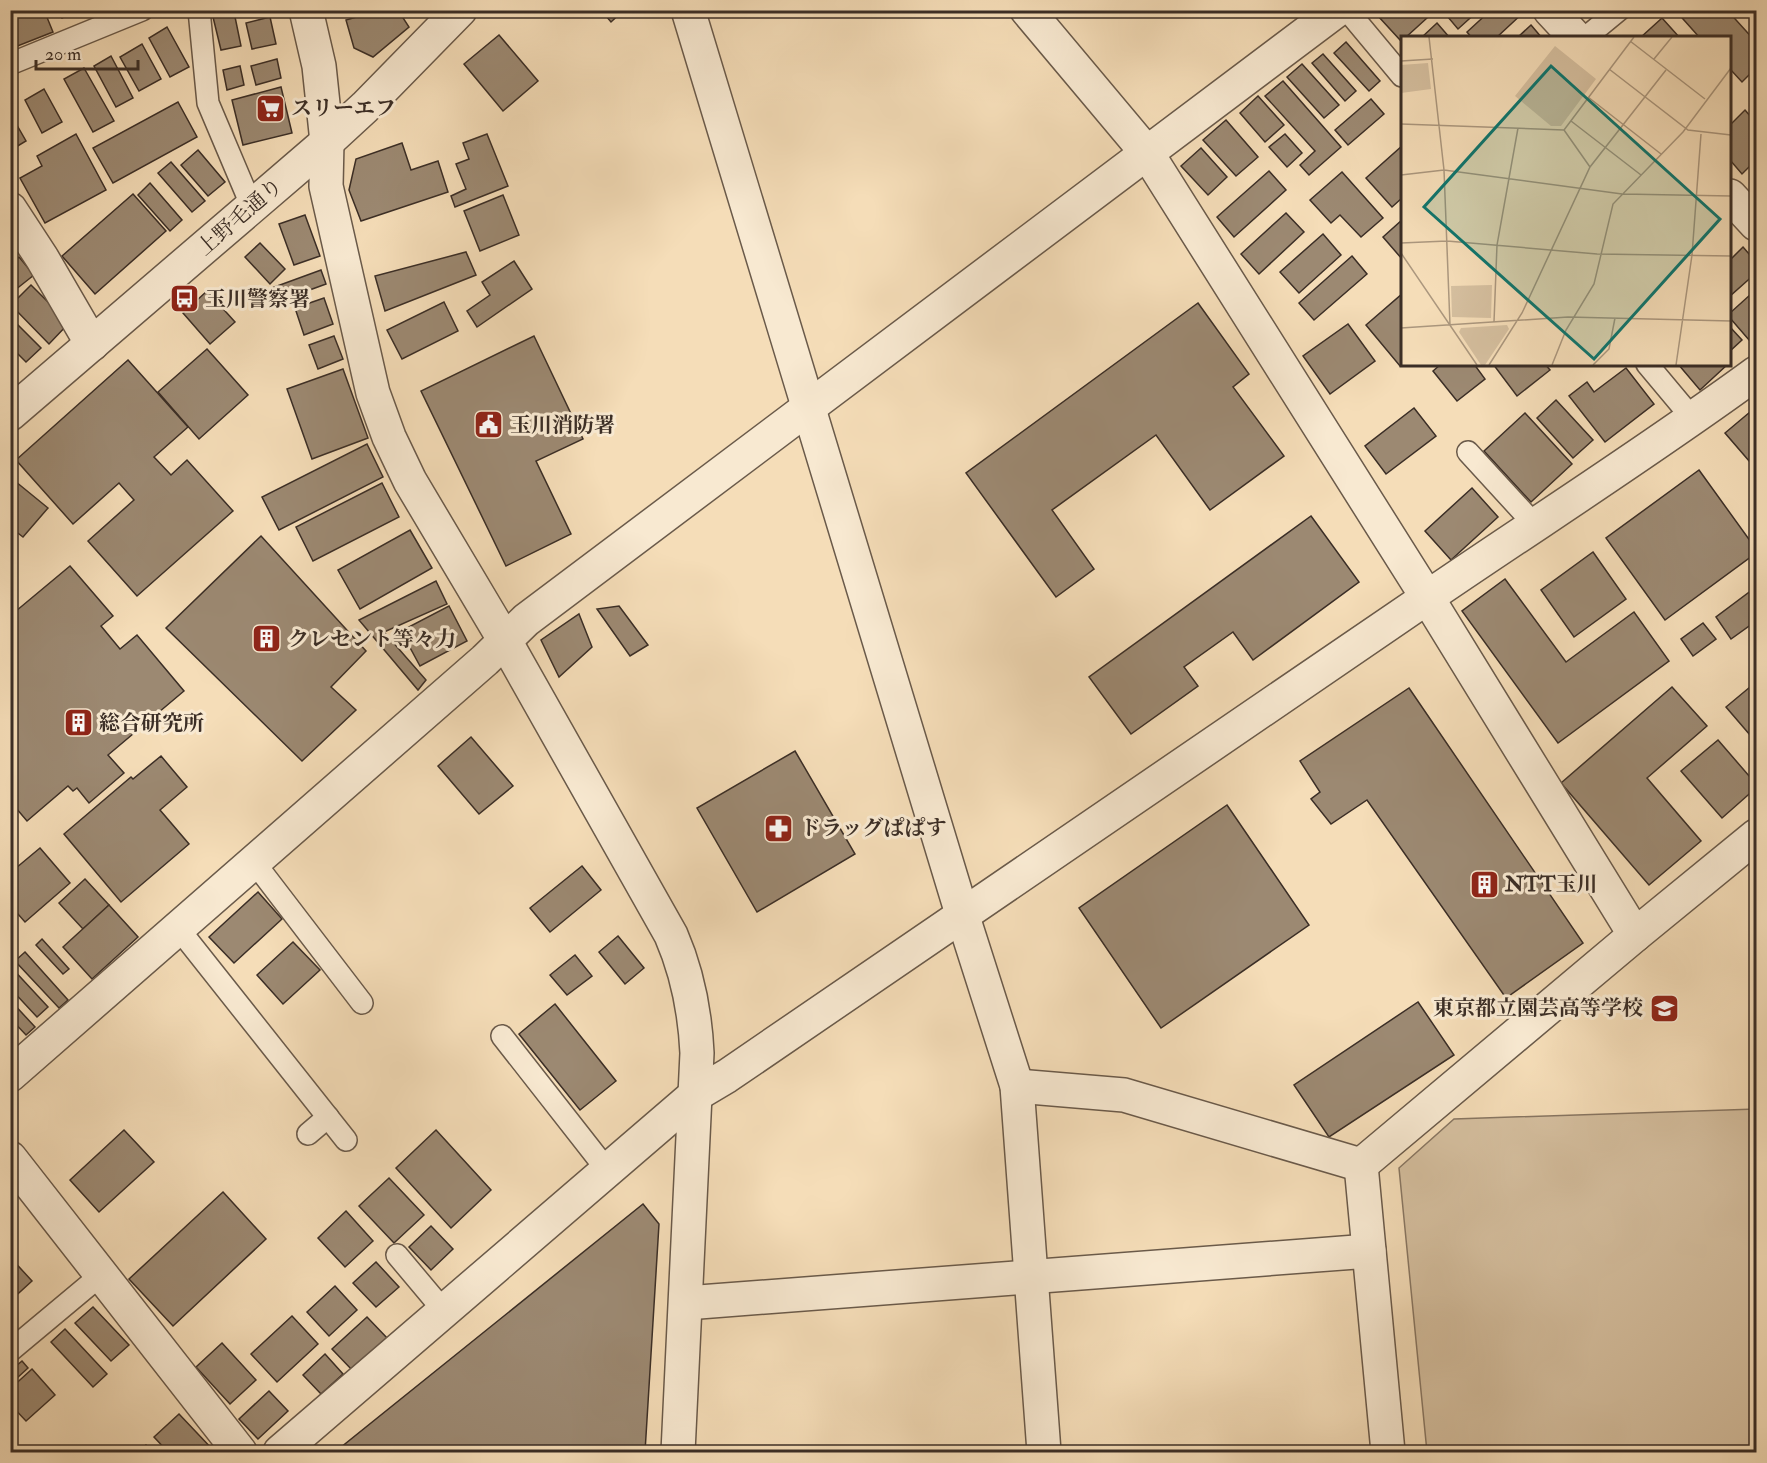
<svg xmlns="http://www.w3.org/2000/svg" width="1767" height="1463" viewBox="0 0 1767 1463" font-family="'IM FELL Double Pica','Noto Serif JP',serif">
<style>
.green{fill:#d5bf9f;stroke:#887662;stroke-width:1.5}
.building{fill:#9c8972;stroke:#3b2e26;stroke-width:1.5}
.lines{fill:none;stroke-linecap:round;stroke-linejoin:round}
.service-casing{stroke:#6a5a4a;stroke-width:24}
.minor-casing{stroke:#6a5a4a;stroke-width:36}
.tertiary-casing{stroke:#6a5a4a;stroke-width:36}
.service{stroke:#f8e9d1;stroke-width:21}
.minor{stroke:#f8e9d1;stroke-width:33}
.tertiary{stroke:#f8e9d1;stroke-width:33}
.labels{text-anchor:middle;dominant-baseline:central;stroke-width:6;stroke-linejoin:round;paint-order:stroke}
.poi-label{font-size:21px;font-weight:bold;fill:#3b2e26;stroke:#f8e9d1;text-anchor:start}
.street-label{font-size:21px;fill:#3b2e26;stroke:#f8e9d1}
.inset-road{fill:none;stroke:#ab977e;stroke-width:1.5}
.view{fill:#0f766e;fill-opacity:0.15;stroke:#0f766e;stroke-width:3}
.inset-edge{fill:none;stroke:#3b2e26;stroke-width:3}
</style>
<rect width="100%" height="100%" fill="#f5ddb8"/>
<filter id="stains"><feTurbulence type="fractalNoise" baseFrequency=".00333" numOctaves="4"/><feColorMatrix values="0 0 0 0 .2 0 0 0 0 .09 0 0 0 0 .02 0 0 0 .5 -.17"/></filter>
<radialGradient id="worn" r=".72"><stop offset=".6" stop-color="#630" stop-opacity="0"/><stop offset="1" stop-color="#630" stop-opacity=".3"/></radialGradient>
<polygon class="green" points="1756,1109 1756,1452 1427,1452 1399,1168 1454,1119"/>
<g class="building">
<polygon points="20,10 44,10 53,32 10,49 10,14"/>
<polygon points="59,10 80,10 62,18"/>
<polygon points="381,10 398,10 409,27 373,57 354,48 346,20"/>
<polygon points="601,10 624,10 611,22"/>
<polygon points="1384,10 1420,10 1427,18 1405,38 1402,38 1401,41 1378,16"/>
<polygon points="1442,10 1479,10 1458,29"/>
<polygon points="1491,10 1525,10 1525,11 1496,38 1472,38 1467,32"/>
<polygon points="1675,10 1727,10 1756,42 1756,68 1742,82 1730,69 1730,38 1700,38"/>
<polygon points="234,12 241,46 221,50 213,17"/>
<polygon points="270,17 276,44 252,49 246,23"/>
<polygon points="1662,18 1680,38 1640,38"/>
<polygon points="1437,23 1450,38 1421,38"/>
<polygon points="1531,25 1542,38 1517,38"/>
<polygon points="167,27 189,67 170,77 149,38"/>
<polygon points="499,35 538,81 503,111 464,64"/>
<polygon points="1346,42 1380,81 1369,91 1334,53"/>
<polygon points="142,44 161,79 139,91 120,57"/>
<polygon points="1323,54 1356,91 1345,101 1312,63"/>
<polygon points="111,56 133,98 116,107 94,66"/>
<polygon points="277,59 281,78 256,85 251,66"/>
<polygon points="1302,64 1339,105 1324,118 1287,77"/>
<polygon points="240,66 244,85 227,90 223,70"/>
<polygon points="84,68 114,121 93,132 64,79"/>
<polygon points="1283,81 1341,147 1309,175 1300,165 1315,151 1265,96"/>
<polygon points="281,87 292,133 243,145 232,100"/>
<polygon points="44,89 62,122 42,133 25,100"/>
<polygon points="1258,96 1284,125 1265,142 1240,113"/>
<polygon points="1371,99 1384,114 1348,145 1335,130"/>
<polygon points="178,102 197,137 113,183 93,148"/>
<polygon points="1745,110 1756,123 1756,160 1742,174 1730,160 1730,125"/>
<polygon points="10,113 26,141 11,150 10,149"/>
<polygon points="1226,120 1258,157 1236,176 1203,140"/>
<polygon points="76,134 106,190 45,223 20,178 42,166 37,156"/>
<polygon points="487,134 508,186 455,207 451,196 466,189 456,164 469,159 463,143"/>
<polygon points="1285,134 1302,153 1287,167 1269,147"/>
<polygon points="402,143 411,170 438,161 448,192 361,221 349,190 356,159"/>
<polygon points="1402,146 1402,198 1392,207 1366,178"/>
<polygon points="1201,148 1227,177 1208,195 1181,166"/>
<polygon points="198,150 225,182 208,196 181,165"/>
<polygon points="171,162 205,201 192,212 158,173"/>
<polygon points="1269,171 1286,190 1234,237 1217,217"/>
<polygon points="1342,172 1383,218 1361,237 1340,215 1331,223 1310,200"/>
<polygon points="150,183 182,220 170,231 138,195"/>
<polygon points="133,194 166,231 95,294 62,256"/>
<polygon points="503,195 519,235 480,251 464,211"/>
<polygon points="1286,213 1304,232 1259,274 1241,254"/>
<polygon points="305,215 320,256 294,265 279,224"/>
<polygon points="1402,220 1402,259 1383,237"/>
<polygon points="1323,234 1341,255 1299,293 1280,272"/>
<polygon points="260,243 285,269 270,284 245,257"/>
<polygon points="1743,247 1756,262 1756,273 1730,296 1730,260"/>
<polygon points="466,252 476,275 385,311 375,276"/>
<polygon points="1352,256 1367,274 1314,320 1299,303"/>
<polygon points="19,257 34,275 10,294 10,265"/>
<polygon points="514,261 532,289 477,327 467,311 490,295 482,282"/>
<polygon points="321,270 326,284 274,303 269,289"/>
<polygon points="31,285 69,323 49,344 11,305"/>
<polygon points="207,291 235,322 210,344 183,313"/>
<polygon points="1402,294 1402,364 1400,366 1366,325"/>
<polygon points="1751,294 1756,301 1756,348 1730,318 1730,313"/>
<polygon points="324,298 333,324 304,335 295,308"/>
<polygon points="444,302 458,331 402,359 387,330"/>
<polygon points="1198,303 1249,374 1233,387 1284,456 1210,510 1156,435 1052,510 1094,569 1056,597 966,473"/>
<polygon points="10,317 41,348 26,362 10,346"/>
<polygon points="1348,324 1375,361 1330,394 1303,356"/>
<polygon points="1730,327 1742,340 1730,351"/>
<polygon points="334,336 343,359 318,369 309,345"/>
<polygon points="534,336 583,439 536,461 571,534 506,566 421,391"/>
<polygon points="207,349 248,395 199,439 158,392"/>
<polygon points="128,360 188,427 154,457 171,475 187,460 233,511 137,596 88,541 134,500 119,483 73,524 16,460"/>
<polygon points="1441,364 1474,364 1485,379 1457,401 1433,371"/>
<polygon points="1493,364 1545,364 1550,370 1517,396"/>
<polygon points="1678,364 1728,364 1700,390"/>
<polygon points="1626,368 1654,404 1605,442 1569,396 1587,382 1594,392"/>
<polygon points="343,369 368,438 312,459 287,389"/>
<polygon points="1556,400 1593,440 1573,458 1537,418"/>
<polygon points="1414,408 1436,436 1386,474 1365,446"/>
<polygon points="1750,412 1756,420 1756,469 1725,433"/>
<polygon points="1525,413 1572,464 1531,502 1484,451"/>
<polygon points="367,444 383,477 279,530 262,497"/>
<polygon points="1699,470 1756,549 1756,553 1665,620 1606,538"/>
<polygon points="10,477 48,508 23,537 10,527"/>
<polygon points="382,483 399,517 313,561 296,527"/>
<polygon points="1472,488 1498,517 1451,560 1425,531"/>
<polygon points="1311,516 1359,582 1253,660 1233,632 1184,667 1198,686 1131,734 1089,677"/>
<polygon points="410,530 432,568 360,609 338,570"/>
<polygon points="261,536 366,651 331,687 356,710 302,761 166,628"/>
<polygon points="1593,552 1626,599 1574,637 1541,590"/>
<polygon points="70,566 113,616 101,626 120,649 137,635 184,691 108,755 124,773 89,803 77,788 73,791 68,786 27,821 10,801 10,616"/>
<polygon points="1505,579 1566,662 1634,612 1669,661 1558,743 1462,611"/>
<polygon points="436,581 447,604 384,632 426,680 418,690 359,620"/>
<polygon points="1756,587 1756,621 1731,639 1716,617"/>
<polygon points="449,606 467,641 420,666 401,631"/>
<polygon points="619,606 648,645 630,656 597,609"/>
<polygon points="579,614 592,647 559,677 541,640"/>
<polygon points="1703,623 1716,639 1693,656 1681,639"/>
<polygon points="1756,682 1756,742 1726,707"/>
<polygon points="1672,687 1707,726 1647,778 1701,841 1649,885 1561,783"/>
<polygon points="1409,688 1583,943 1506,998 1367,800 1331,824 1311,799 1320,792 1300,761"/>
<polygon points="471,737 513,786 479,814 438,766"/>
<polygon points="1718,740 1756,784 1756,788 1722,818 1681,771"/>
<polygon points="795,751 855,854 757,912 697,808"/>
<polygon points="161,756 187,787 160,810 189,844 121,902 64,834 131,777 133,779"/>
<polygon points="1227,805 1309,925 1161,1028 1079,908"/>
<polygon points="40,848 70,883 25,922 10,905 10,873"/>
<polygon points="582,866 601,890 550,932 530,908"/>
<polygon points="85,879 109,905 83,929 59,903"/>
<polygon points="258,892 282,919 234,963 209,937"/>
<polygon points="109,905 138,937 92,979 63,947"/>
<polygon points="618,936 644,968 625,984 599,952"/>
<polygon points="42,939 69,969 63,974 36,945"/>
<polygon points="293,942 320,970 283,1004 257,975"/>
<polygon points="25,952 68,1000 59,1008 15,961"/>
<polygon points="575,955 592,976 567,995 550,975"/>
<polygon points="10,966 48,1007 37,1017 10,988"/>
<polygon points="10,1000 35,1027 26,1035 10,1018"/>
<polygon points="1418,1002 1454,1055 1329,1137 1294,1085"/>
<polygon points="555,1004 616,1081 580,1110 519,1034"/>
<polygon points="124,1130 154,1162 99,1212 70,1180"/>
<polygon points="436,1130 491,1190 451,1228 396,1168"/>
<polygon points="389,1178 424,1215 394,1243 359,1206"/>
<polygon points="223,1192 266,1239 173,1326 129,1279"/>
<polygon points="643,1204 659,1224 645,1452 335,1452"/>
<polygon points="346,1211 373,1241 345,1267 318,1238"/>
<polygon points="431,1226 453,1249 431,1270 409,1247"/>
<polygon points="10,1257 32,1281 10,1301"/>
<polygon points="376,1262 399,1287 376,1307 353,1283"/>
<polygon points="335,1286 357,1310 329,1336 307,1312"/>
<polygon points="93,1307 129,1345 111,1361 75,1323"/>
<polygon points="292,1316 318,1344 277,1382 251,1354"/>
<polygon points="367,1317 388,1339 353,1371 332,1349"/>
<polygon points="65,1329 107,1374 93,1387 51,1342"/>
<polygon points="222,1343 256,1380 230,1404 196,1367"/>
<polygon points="325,1354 343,1374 321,1394 303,1375"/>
<polygon points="22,1361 28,1368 16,1379 10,1371"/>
<polygon points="32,1369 55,1395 26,1421 10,1404 10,1389"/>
<polygon points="269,1391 288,1411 258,1439 239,1419"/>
<polygon points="179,1414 215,1452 168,1452 154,1437"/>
<polygon points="146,1445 154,1452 138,1452"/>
</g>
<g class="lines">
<defs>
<g id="service">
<polyline points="199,10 208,103 252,207"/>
<polyline points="1347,10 1402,76"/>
<polyline points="1585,38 1619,10"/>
<polyline points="10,64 142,10"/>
<polyline points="1647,364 1693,419"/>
<polyline points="1468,452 1535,525"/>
<polyline points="254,862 362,1003"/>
<polyline points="178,928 346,1140"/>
<polyline points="502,1036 607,1170"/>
<polyline points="308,1134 328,1117"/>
<polyline points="397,1255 444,1311"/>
<polyline points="10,1351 101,1275"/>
</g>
<g id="minor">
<polyline points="688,10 963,917 1017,1086 1044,1452"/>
<polyline points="1027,10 1147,153 1427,597 1635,935"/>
<polyline points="1550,10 1576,38"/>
<polyline points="1730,196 1756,224"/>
<polyline points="10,209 42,258 92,344"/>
<polyline points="10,1075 485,660 526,620 1337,10"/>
<polyline points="1017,1086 1124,1095 1361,1165"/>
<polyline points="10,1158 240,1452"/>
<polyline points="1361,1165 1635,935 1756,836"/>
<polyline points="1361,1165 1388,1452"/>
<polyline points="686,1303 1369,1251"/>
<path d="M280,1452L695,1095L727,1076C961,918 1193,758 1425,599C1536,523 1648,452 1756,373"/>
</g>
<g id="tertiary">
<path d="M306,10L319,66L327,142L326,186L373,393L389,437L410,481L504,639L671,935C688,974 695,1011 697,1053L678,1452"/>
<polyline points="10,414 327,142 365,107 460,10"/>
</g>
</defs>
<use href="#service" class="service-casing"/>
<use href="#minor" class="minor-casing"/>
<use href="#tertiary" class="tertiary-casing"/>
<use href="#service" class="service"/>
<use href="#minor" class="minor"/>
<use href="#tertiary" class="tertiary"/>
</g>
<defs>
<symbol id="supermarket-square" viewBox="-11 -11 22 22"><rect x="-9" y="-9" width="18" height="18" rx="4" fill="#8f2418" stroke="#f8e9d1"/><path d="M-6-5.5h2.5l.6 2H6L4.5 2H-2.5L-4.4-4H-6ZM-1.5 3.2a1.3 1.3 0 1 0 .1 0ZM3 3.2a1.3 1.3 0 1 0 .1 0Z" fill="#fff"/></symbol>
<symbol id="bus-square" viewBox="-11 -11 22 22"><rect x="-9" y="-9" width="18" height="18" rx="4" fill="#8f2418" stroke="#f8e9d1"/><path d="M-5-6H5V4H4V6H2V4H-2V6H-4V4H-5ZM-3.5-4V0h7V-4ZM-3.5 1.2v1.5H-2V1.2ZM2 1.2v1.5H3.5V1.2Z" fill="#fff"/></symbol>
<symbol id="civic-square" viewBox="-11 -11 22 22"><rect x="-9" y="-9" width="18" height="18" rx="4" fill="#8f2418" stroke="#f8e9d1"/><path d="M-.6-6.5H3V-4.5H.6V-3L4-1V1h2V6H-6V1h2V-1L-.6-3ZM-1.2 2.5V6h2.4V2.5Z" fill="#fff"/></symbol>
<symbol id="building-square" viewBox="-11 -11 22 22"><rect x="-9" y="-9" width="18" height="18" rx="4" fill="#8f2418" stroke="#f8e9d1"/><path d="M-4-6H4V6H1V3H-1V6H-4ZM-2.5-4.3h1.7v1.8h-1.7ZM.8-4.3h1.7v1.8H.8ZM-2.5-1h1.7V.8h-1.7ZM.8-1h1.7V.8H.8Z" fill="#fff"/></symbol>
<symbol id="pharmacy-square" viewBox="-11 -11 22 22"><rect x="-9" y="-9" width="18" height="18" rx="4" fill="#8f2418" stroke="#f8e9d1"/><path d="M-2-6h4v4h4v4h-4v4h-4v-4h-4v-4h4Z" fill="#fff"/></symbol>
<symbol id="school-square" viewBox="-11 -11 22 22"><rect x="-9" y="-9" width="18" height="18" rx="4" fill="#8f2418" stroke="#f8e9d1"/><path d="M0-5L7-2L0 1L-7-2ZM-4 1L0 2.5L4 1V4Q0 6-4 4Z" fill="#fff"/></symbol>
</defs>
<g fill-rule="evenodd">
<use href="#supermarket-square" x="254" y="92" width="33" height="33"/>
<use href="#bus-square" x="168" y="282" width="33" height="33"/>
<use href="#civic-square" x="472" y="408" width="33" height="33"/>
<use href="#building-square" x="250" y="622" width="33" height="33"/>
<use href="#building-square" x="62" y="706" width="33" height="33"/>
<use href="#pharmacy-square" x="762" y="812" width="33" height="33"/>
<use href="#building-square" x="1468" y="868" width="33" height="33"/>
<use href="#school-square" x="1648" y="992" width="33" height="33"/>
</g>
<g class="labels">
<g class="poi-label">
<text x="291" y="108">スリーエフ</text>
<text x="205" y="299">玉川警察署</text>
<text x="510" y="425">玉川消防署</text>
<text x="288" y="639">クレセント等々力</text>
<text x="99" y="723">総合研究所</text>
<text x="800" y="828">ドラッグぱぱす</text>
<text x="1505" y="884">NTT玉川</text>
<text x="1643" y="1008" text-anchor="end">東京都立園芸高等学校</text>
</g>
<g class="street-label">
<text transform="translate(240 217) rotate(-41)">上野毛通り</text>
</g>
</g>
<g transform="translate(1401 36)">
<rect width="330" height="330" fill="#f5ddb8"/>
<path d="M154,10L195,43L160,90H150L114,60ZM27,27L30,53L0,57V29ZM91,249L90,282L51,281L50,250ZM106,289L108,293L84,329H80L58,296L60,292Z" fill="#d5bf9f"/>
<path class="inset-road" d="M28,1L43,134L49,289M229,5L304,63M253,23L271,1M0,25L32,23M208,33L287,94L330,99M187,61L260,118M170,85L240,139M0,88L163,94M163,94L233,1M163,94L189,131M0,139L43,134L221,158L330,160M0,207L46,205L196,218L330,220M0,217L76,329M93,286L96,209L117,92M0,292L167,281L330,285M88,329L121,277L189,131L265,34M151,329L165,294L193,248L212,168L282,96L330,32M192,329L208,313L214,282M275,329L291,219L300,98"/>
<path class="view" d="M150,30L319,183L193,323L23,171Z"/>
<rect width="330" height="330" class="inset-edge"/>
</g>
<rect width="1767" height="1463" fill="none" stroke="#f5ddb8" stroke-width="36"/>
<rect x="12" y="12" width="1743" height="1439" fill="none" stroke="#3b2e26" stroke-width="3"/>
<rect x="18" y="18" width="1731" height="1427" fill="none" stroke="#3b2e26" stroke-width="1.5"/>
<path d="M36 60v9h102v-9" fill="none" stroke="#3b2e26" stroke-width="3"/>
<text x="45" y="60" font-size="18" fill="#3b2e26" stroke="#f8e9d1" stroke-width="4.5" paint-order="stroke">20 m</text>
<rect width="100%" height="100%" filter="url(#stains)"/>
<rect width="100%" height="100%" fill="url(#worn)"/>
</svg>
